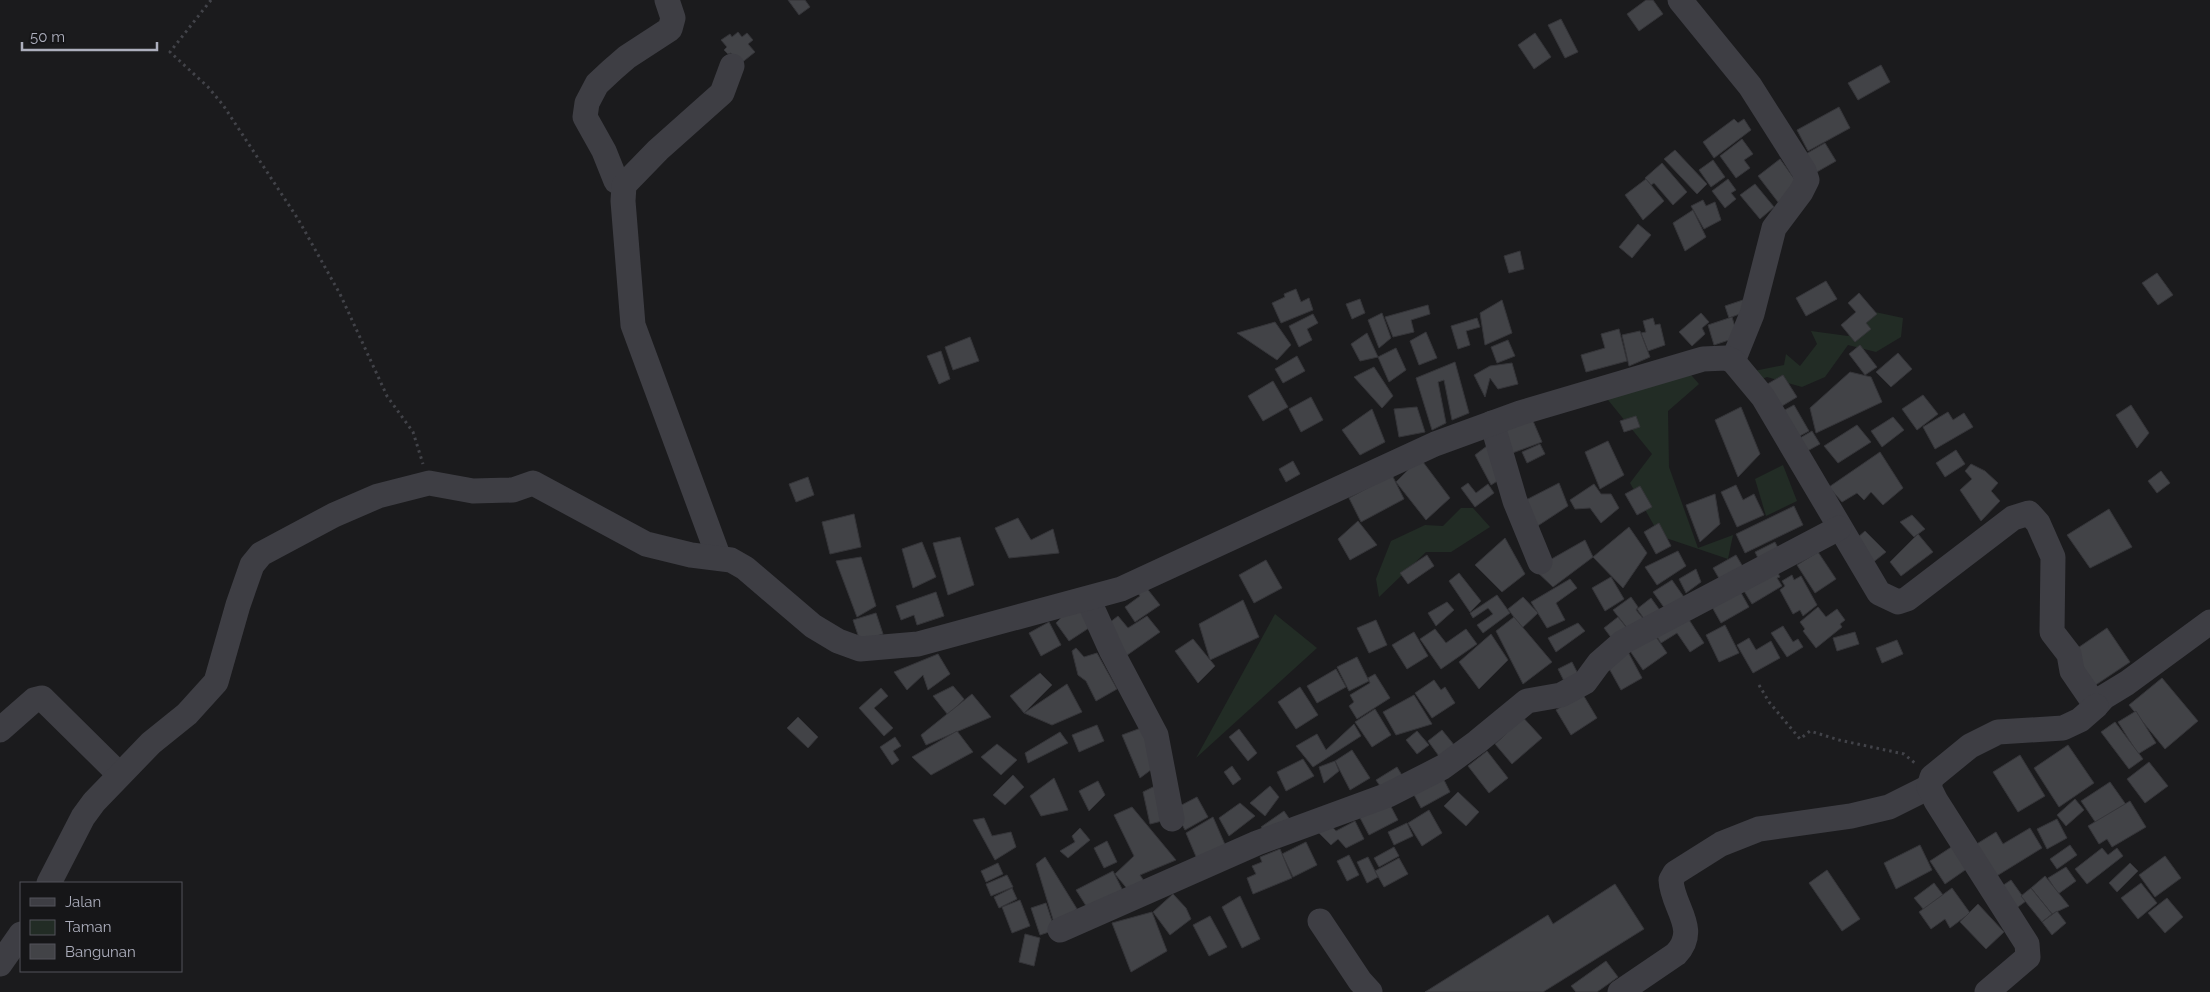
<svg xmlns="http://www.w3.org/2000/svg" width="2210" height="992" viewBox="0 0 2210 992" font-family="Raleway,sans-serif">
<style>
.green{fill:#222c25}
.building{fill:#424347;stroke:#353539}
.lines{fill:none;stroke-linecap:round;stroke-linejoin:round}
.path{stroke:#424349;stroke-width:3;stroke-dasharray:2.5 4;stroke-linecap:butt}
.minor{stroke:#3e3e44;stroke-width:25}
</style>
<rect width="100%" height="100%" fill="#1b1b1d"/>
<g class="green">
<polygon points="1875,312 1903,318 1901,337 1876,352 1848,345 1825,377 1802,387 1767,377 1757,381 1749,372 1784,365 1786,354 1800,366 1817,344 1811,331 1848,336"/>
<polygon points="1685,368 1699,384 1668,411 1669,467 1698,548 1733,535 1728,559 1660,536 1630,483 1652,454 1604,395"/>
<polygon points="1783,465 1797,501 1766,516 1755,479"/>
<polygon points="1461,508 1473,508 1490,527 1451,552 1426,552 1379,597 1376,579 1391,541 1425,525 1443,526"/>
<polygon points="1275,614 1317,648 1196,758"/>
</g>
<g class="building">
<polygon points="788,0 805,0 810,7 799,15"/>
<polygon points="1646,0 1653,0 1663,14 1639,31 1627,14"/>
<polygon points="1561,19 1578,52 1565,58 1548,25"/>
<polygon points="738,32 742,37 747,33 753,40 748,44 755,52 740,64 731,53 728,54 724,50 727,47 721,40 730,34 732,37"/>
<polygon points="1535,33 1551,57 1534,69 1518,45"/>
<polygon points="1881,65 1890,82 1858,100 1848,83"/>
<polygon points="1839,107 1850,128 1808,151 1797,130"/>
<polygon points="1734,119 1738,123 1744,119 1751,130 1714,158 1703,142"/>
<polygon points="1742,139 1753,154 1744,160 1750,168 1736,178 1720,156"/>
<polygon points="1825,143 1836,161 1815,173 1804,155"/>
<polygon points="1675,150 1707,184 1697,194 1664,159"/>
<polygon points="1780,159 1798,184 1778,202 1758,176"/>
<polygon points="1713,160 1725,177 1711,187 1699,170"/>
<polygon points="1662,163 1687,192 1673,205 1654,183 1651,185 1645,178"/>
<polygon points="1646,179 1664,201 1643,220 1625,195"/>
<polygon points="1728,179 1736,190 1731,193 1736,199 1725,208 1712,191"/>
<polygon points="1755,184 1774,207 1760,219 1740,195"/>
<polygon points="1703,200 1706,206 1715,202 1721,220 1704,229 1691,206"/>
<polygon points="1693,210 1706,237 1685,251 1673,223"/>
<polygon points="1638,224 1651,235 1632,258 1619,247"/>
<polygon points="1520,251 1524,269 1509,273 1504,256"/>
<polygon points="2157,273 2173,295 2158,305 2142,283"/>
<polygon points="1826,281 1837,299 1806,316 1796,298"/>
<polygon points="1296,289 1301,302 1309,298 1313,310 1281,323 1272,303 1285,297 1284,294"/>
<polygon points="1859,293 1877,314 1866,323 1871,329 1855,342 1841,325 1856,312 1848,303"/>
<polygon points="1360,299 1365,313 1352,319 1346,304"/>
<polygon points="1746,299 1750,310 1729,318 1725,306"/>
<polygon points="1502,300 1512,333 1485,345 1480,313"/>
<polygon points="1428,305 1430,314 1411,320 1414,332 1393,337 1385,317"/>
<polygon points="1382,313 1391,338 1379,348 1368,320"/>
<polygon points="1701,313 1709,322 1702,328 1705,334 1692,346 1679,332"/>
<polygon points="1313,314 1318,323 1307,329 1312,340 1299,347 1289,326"/>
<polygon points="1732,317 1738,337 1714,345 1708,325"/>
<polygon points="1477,318 1480,327 1466,331 1470,345 1458,349 1451,326"/>
<polygon points="1653,318 1655,325 1660,324 1665,345 1648,351 1641,333 1646,332 1643,321"/>
<polygon points="1275,322 1291,345 1277,360 1237,333"/>
<polygon points="1619,329 1627,361 1586,372 1581,355 1605,348 1601,334"/>
<polygon points="1640,331 1650,357 1629,366 1622,335"/>
<polygon points="1426,332 1437,358 1419,365 1410,341"/>
<polygon points="1367,333 1378,357 1360,361 1351,344"/>
<polygon points="970,337 979,361 953,370 945,347"/>
<polygon points="1508,340 1515,356 1497,363 1491,347"/>
<polygon points="1860,345 1877,367 1865,375 1849,354"/>
<polygon points="1396,348 1406,370 1389,382 1378,357"/>
<polygon points="941,351 950,379 939,384 927,356"/>
<polygon points="1898,353 1912,369 1891,387 1876,372"/>
<polygon points="1297,356 1305,371 1283,383 1275,369"/>
<polygon points="1455,362 1469,413 1452,420 1444,380 1438,382 1446,423 1432,430 1416,378"/>
<polygon points="1512,363 1518,384 1498,389 1490,378 1485,397 1474,375 1490,366"/>
<polygon points="1374,367 1393,396 1382,408 1354,377"/>
<polygon points="1850,372 1871,377 1882,402 1816,433 1810,408"/>
<polygon points="1783,375 1797,397 1777,409 1764,386"/>
<polygon points="1273,381 1288,407 1263,421 1248,396"/>
<polygon points="1923,395 1938,414 1917,430 1902,409"/>
<polygon points="1311,397 1323,420 1301,432 1289,409"/>
<polygon points="1794,405 1809,431 1796,438 1781,412"/>
<polygon points="2131,405 2149,433 2137,448 2116,415"/>
<polygon points="1417,407 1425,432 1399,437 1394,409"/>
<polygon points="1741,407 1760,454 1738,477 1715,420"/>
<polygon points="1372,409 1385,442 1360,455 1342,430"/>
<polygon points="1948,412 1953,420 1964,413 1973,427 1935,449 1923,427"/>
<polygon points="1636,416 1640,427 1624,432 1620,421"/>
<polygon points="1893,417 1904,430 1882,447 1871,431"/>
<polygon points="1533,421 1542,442 1507,455 1494,432"/>
<polygon points="1857,425 1871,442 1838,463 1824,446"/>
<polygon points="1812,431 1820,444 1800,455 1793,442"/>
<polygon points="1608,441 1624,475 1600,489 1585,452"/>
<polygon points="1491,443 1507,475 1491,485 1475,455"/>
<polygon points="1540,444 1545,454 1527,463 1522,452"/>
<polygon points="1956,450 1965,464 1945,477 1936,463"/>
<polygon points="1880,452 1903,488 1883,505 1871,492 1864,500 1857,493 1842,502 1829,487"/>
<polygon points="1420,458 1450,498 1426,520 1396,482"/>
<polygon points="1293,461 1300,474 1286,482 1279,469"/>
<polygon points="1971,464 1985,471 1998,483 1991,491 2000,501 1981,521 1960,490 1972,479 1965,471"/>
<polygon points="2161,471 2170,483 2157,493 2148,481"/>
<polygon points="1392,475 1404,499 1361,522 1349,498"/>
<polygon points="808,477 814,495 796,502 789,484"/>
<polygon points="1468,483 1476,493 1488,484 1494,493 1475,507 1461,488"/>
<polygon points="1559,483 1568,506 1536,527 1522,502"/>
<polygon points="1594,484 1601,494 1611,494 1619,508 1601,523 1590,508 1575,509 1570,500"/>
<polygon points="1736,485 1743,500 1754,494 1764,515 1737,527 1721,492"/>
<polygon points="1640,486 1652,507 1637,515 1625,494"/>
<polygon points="1715,494 1720,524 1700,542 1686,505"/>
<polygon points="1794,506 1803,525 1745,553 1736,534"/>
<polygon points="2109,509 2132,547 2090,568 2067,535"/>
<polygon points="854,514 861,547 830,554 822,522"/>
<polygon points="1912,515 1925,529 1914,537 1900,522"/>
<polygon points="1018,518 1031,540 1053,529 1059,553 1009,558 995,528"/>
<polygon points="1358,521 1377,545 1350,560 1338,539"/>
<polygon points="1659,523 1671,546 1656,554 1644,532"/>
<polygon points="1629,527 1647,553 1623,588 1593,557"/>
<polygon points="1865,531 1886,552 1862,571 1842,551"/>
<polygon points="1918,534 1933,552 1901,576 1890,562"/>
<polygon points="960,537 974,585 948,595 933,543"/>
<polygon points="1505,538 1525,574 1502,592 1475,565"/>
<polygon points="1585,540 1593,557 1553,587 1534,569"/>
<polygon points="922,542 936,577 913,588 902,549"/>
<polygon points="1775,542 1782,556 1762,566 1755,552"/>
<polygon points="1678,551 1686,566 1657,585 1645,567"/>
<polygon points="1818,552 1836,579 1815,593 1797,565"/>
<polygon points="1427,555 1434,566 1408,584 1400,573"/>
<polygon points="1736,555 1743,567 1720,580 1713,568"/>
<polygon points="861,557 876,606 857,617 836,561"/>
<polygon points="1266,560 1282,588 1254,603 1239,575"/>
<polygon points="1774,566 1780,577 1777,578 1782,586 1752,604 1741,586"/>
<polygon points="1696,569 1701,582 1686,593 1679,579"/>
<polygon points="1459,573 1481,601 1470,612 1449,581"/>
<polygon points="1792,575 1794,580 1801,576 1817,605 1803,616 1800,610 1793,614 1780,590 1785,586 1782,581"/>
<polygon points="1611,577 1624,599 1605,611 1592,588"/>
<polygon points="1570,579 1577,588 1556,603 1565,620 1547,628 1531,602"/>
<polygon points="1672,580 1686,600 1668,613 1653,592"/>
<polygon points="1145,586 1160,605 1135,622 1125,607 1140,596 1137,592"/>
<polygon points="1740,591 1749,607 1721,623 1712,607"/>
<polygon points="936,592 944,616 917,625 914,615 901,620 896,606"/>
<polygon points="1497,595 1510,613 1483,633 1477,625 1493,614 1488,608 1473,618 1470,613"/>
<polygon points="1523,597 1538,613 1522,628 1508,609"/>
<polygon points="1631,597 1638,607 1636,610 1646,622 1632,634 1613,610"/>
<polygon points="1651,598 1664,616 1650,627 1637,609"/>
<polygon points="1243,600 1259,637 1210,660 1199,624"/>
<polygon points="1077,602 1095,624 1069,641 1056,623"/>
<polygon points="1447,602 1454,610 1436,626 1428,613"/>
<polygon points="1818,607 1826,617 1837,609 1845,620 1840,624 1842,627 1816,648 1803,631 1805,629 1800,622"/>
<polygon points="1684,612 1704,643 1690,652 1677,633 1661,643 1654,632"/>
<polygon points="876,613 883,634 860,641 853,620"/>
<polygon points="1118,616 1128,628 1147,616 1160,632 1123,658 1104,627"/>
<polygon points="1514,617 1552,662 1523,684 1496,631"/>
<polygon points="1618,617 1631,633 1616,644 1604,628"/>
<polygon points="1376,620 1387,645 1369,653 1357,628"/>
<polygon points="1049,622 1061,645 1041,656 1029,633"/>
<polygon points="1578,623 1585,631 1556,652 1548,638"/>
<polygon points="1725,625 1739,653 1719,662 1706,635"/>
<polygon points="1783,626 1793,642 1798,639 1803,647 1787,657 1771,633"/>
<polygon points="2107,628 2130,662 2091,688 2069,654"/>
<polygon points="1435,629 1446,643 1466,629 1477,644 1441,669 1420,639"/>
<polygon points="1652,631 1667,653 1643,670 1628,648"/>
<polygon points="1414,632 1428,656 1407,669 1392,645"/>
<polygon points="1855,632 1859,644 1837,651 1833,638"/>
<polygon points="1491,634 1508,660 1479,689 1459,662"/>
<polygon points="1749,638 1756,650 1771,641 1780,658 1753,673 1737,645"/>
<polygon points="1193,639 1215,666 1198,683 1175,651"/>
<polygon points="1897,640 1903,654 1882,663 1876,648"/>
<polygon points="1076,648 1084,657 1097,653 1117,689 1096,701 1086,681 1078,675 1072,651"/>
<polygon points="1627,650 1642,678 1621,690 1606,663"/>
<polygon points="938,654 950,674 928,690 923,675 907,690 894,672"/>
<polygon points="1357,657 1369,681 1349,691 1337,667"/>
<polygon points="1572,662 1581,680 1567,687 1558,669"/>
<polygon points="1336,669 1346,687 1317,703 1307,686"/>
<polygon points="1040,673 1052,685 1024,713 1010,696"/>
<polygon points="1375,674 1390,698 1357,719 1349,706 1354,702 1350,695 1370,683 1368,678"/>
<polygon points="2162,678 2198,721 2165,749 2129,705"/>
<polygon points="1434,680 1441,690 1445,687 1455,703 1432,718 1415,693"/>
<polygon points="1067,684 1082,712 1052,725 1024,713"/>
<polygon points="953,686 964,699 948,715 933,696"/>
<polygon points="1300,687 1318,715 1296,729 1278,702"/>
<polygon points="881,688 888,696 874,708 893,728 884,736 859,708"/>
<polygon points="1582,693 1597,718 1571,735 1556,710"/>
<polygon points="972,694 991,717 926,745 921,735"/>
<polygon points="1414,695 1432,724 1396,735 1383,712"/>
<polygon points="1375,709 1391,735 1372,747 1355,722"/>
<polygon points="2136,711 2156,743 2138,754 2118,722"/>
<polygon points="1518,712 1542,738 1512,764 1495,744 1506,734"/>
<polygon points="798,717 818,737 808,748 787,728"/>
<polygon points="2115,722 2143,759 2129,769 2101,732"/>
<polygon points="1354,724 1361,736 1313,767 1296,746 1317,734 1326,750"/>
<polygon points="1097,725 1104,741 1079,752 1072,735"/>
<polygon points="1141,728 1156,766 1140,778 1122,735"/>
<polygon points="1239,729 1257,753 1248,761 1229,737"/>
<polygon points="1442,730 1459,751 1444,763 1428,741"/>
<polygon points="957,731 973,752 931,775 912,757"/>
<polygon points="1417,731 1429,745 1417,754 1406,740"/>
<polygon points="1060,732 1068,743 1028,763 1025,753"/>
<polygon points="895,737 901,746 893,751 899,760 892,765 880,747"/>
<polygon points="997,744 1017,760 1001,775 981,757"/>
<polygon points="2068,745 2094,783 2059,807 2034,768"/>
<polygon points="1352,750 1370,778 1350,790 1335,761"/>
<polygon points="1487,751 1508,778 1489,793 1468,766"/>
<polygon points="2020,755 2045,796 2018,812 1993,772"/>
<polygon points="1303,759 1314,776 1286,791 1277,772"/>
<polygon points="1335,761 1339,771 1324,783 1319,767"/>
<polygon points="2149,762 2168,786 2145,803 2127,779"/>
<polygon points="1232,766 1241,779 1233,785 1224,772"/>
<polygon points="1397,767 1403,777 1386,795 1376,780"/>
<polygon points="1013,775 1024,787 1005,805 993,795"/>
<polygon points="1442,776 1450,792 1421,808 1413,793"/>
<polygon points="1054,778 1068,810 1041,816 1030,796"/>
<polygon points="1098,781 1105,795 1089,811 1079,791"/>
<polygon points="2110,782 2127,806 2098,826 2081,801"/>
<polygon points="1159,784 1166,820 1150,824 1143,792"/>
<polygon points="1270,786 1279,797 1265,816 1250,803"/>
<polygon points="1458,792 1479,812 1466,826 1444,806"/>
<polygon points="1197,797 1208,817 1185,830 1174,809"/>
<polygon points="1387,799 1398,820 1369,835 1358,814"/>
<polygon points="2075,799 2084,810 2066,826 2057,815"/>
<polygon points="2130,801 2146,827 2112,847 2107,839 2099,844 2088,826"/>
<polygon points="1240,803 1255,816 1229,836 1219,818"/>
<polygon points="1132,807 1176,860 1140,875 1150,890 1134,897 1115,874 1134,856 1114,815"/>
<polygon points="1429,810 1442,833 1422,846 1408,823"/>
<polygon points="1284,811 1295,827 1270,837 1261,827"/>
<polygon points="1213,817 1233,863 1203,873 1186,833"/>
<polygon points="984,818 992,836 1011,832 1016,847 995,860 973,820"/>
<polygon points="2057,819 2067,838 2047,849 2037,829"/>
<polygon points="1355,821 1364,839 1346,848 1338,839 1331,845 1318,832 1328,822 1336,831"/>
<polygon points="1407,823 1413,836 1394,845 1388,832"/>
<polygon points="1080,828 1090,840 1068,858 1060,851 1075,842 1072,836"/>
<polygon points="2030,828 2042,848 1995,877 1975,845 1996,832 2003,844"/>
<polygon points="1107,841 1117,862 1104,868 1094,848"/>
<polygon points="1306,842 1317,865 1293,877 1282,854"/>
<polygon points="1920,845 1932,870 1896,889 1884,863"/>
<polygon points="2070,845 2077,855 2057,869 2050,859"/>
<polygon points="1953,846 1968,868 1945,884 1930,861"/>
<polygon points="1394,847 1399,856 1379,867 1374,858"/>
<polygon points="2102,848 2108,855 2117,848 2123,856 2087,884 2075,869"/>
<polygon points="1280,849 1292,878 1253,894 1247,878 1256,874 1252,866 1262,862 1260,857"/>
<polygon points="1349,855 1359,875 1347,881 1337,861"/>
<polygon points="2165,856 2181,878 2155,897 2139,875"/>
<polygon points="1045,857 1077,909 1055,926 1036,864"/>
<polygon points="1368,857 1378,877 1367,883 1357,862"/>
<polygon points="1399,858 1408,874 1384,887 1375,871"/>
<polygon points="998,863 1003,874 986,882 981,871"/>
<polygon points="2130,863 2138,871 2117,892 2109,883"/>
<polygon points="2066,867 2076,881 2058,894 2048,878"/>
<polygon points="1827,870 1860,919 1842,931 1809,883"/>
<polygon points="1113,871 1124,893 1090,912 1076,890"/>
<polygon points="1007,875 1013,887 991,896 986,884"/>
<polygon points="2045,876 2069,906 2052,914 2031,888"/>
<polygon points="2011,880 2026,901 2003,918 1987,896"/>
<polygon points="1934,883 1943,895 1924,910 1914,898"/>
<polygon points="2141,883 2157,903 2138,919 2121,898"/>
<polygon points="1615,884 1644,929 1543,992 1425,992 1548,915 1553,924"/>
<polygon points="1012,888 1017,899 999,908 994,897"/>
<polygon points="1952,888 1970,913 1950,928 1945,919 1931,929 1919,912"/>
<polygon points="2031,888 2052,914 2042,922 2021,896"/>
<polygon points="1173,894 1186,908 1191,919 1170,935 1153,912"/>
<polygon points="1240,896 1260,939 1242,948 1222,907"/>
<polygon points="2167,898 2183,917 2165,933 2148,913"/>
<polygon points="1020,900 1030,926 1012,933 1002,907"/>
<polygon points="1046,903 1055,930 1040,935 1031,908"/>
<polygon points="1978,904 2004,932 1986,949 1960,922"/>
<polygon points="2057,911 2066,923 2052,935 2042,922"/>
<polygon points="1152,912 1167,951 1131,972 1112,923"/>
<polygon points="1210,916 1227,947 1209,956 1193,925"/>
<polygon points="1025,934 1040,938 1034,966 1019,962"/>
<polygon points="1606,961 1618,977 1597,992 1576,992 1571,986"/>
</g>
<g class="lines">
<g class="path">
<polyline points="211,0 170,52 208,87 223,105 298,219 340,294 387,396 413,432 423,464"/>
<polyline points="1759,685 1769,702 1800,739 1810,731 1839,740 1904,754 1916,764"/>
</g>
<g class="minor">
<polyline points="1680,0 1750,86 1804,171 1807,180 1801,192 1774,228 1752,314 1733,361"/>
<polyline points="624,185 616,181 604,151 585,117 587,103 597,84 612,70 627,57 670,29 673,18 667,0"/>
<polyline points="1492,423 1515,501 1540,562"/>
<polyline points="719,558 633,325 623,201 624,185 658,150 722,93 732,66"/>
<polyline points="1088,599 1112,652 1156,735 1172,819"/>
<polyline points="0,730 34,700 42,698 119,774"/>
<polyline points="49,883 83,817 94,802 151,743 187,714 216,682 238,605 252,565 261,554 334,515 378,496 429,483 473,491 513,490 533,483 646,544 691,555 731,560 745,568 813,626 838,641 860,649 918,644 1121,589 1435,444 1520,413 1703,359 1726,358 1733,361 1763,397 1879,593 1898,602 1907,599 2013,518 2029,513 2038,523 2053,557 2052,632 2069,654 2072,671 2096,706 2104,697 2127,683 2210,622"/>
<polyline points="1320,921 1360,981 1370,992"/>
<polyline points="1060,930 1257,843 1388,795 1443,767 1477,742 1527,701 1561,695 1585,682 1599,663 1623,642 1839,528"/>
<polyline points="0,964 21,934"/>
<path d="M1620,992L1676,954C1700,929 1672,907 1671,880L1675,873L1721,844L1759,829L1851,816L1889,807L1929,787"/>
<polyline points="1987,992 2028,957 2027,944 1936,801 1929,787 1932,777 1970,746 1998,732 2063,728 2080,720 2096,706"/>
</g>
</g>
<rect x="20" y="882" width="162" height="90" fill="#161618" stroke="#52535a"/>
<rect x="30" y="898" width="25" height="8" fill="#3e3e44" stroke="#52535a"/>
<text x="65" y="907" font-size="15" fill="#adafbd">Jalan</text>
<rect x="30" y="920" width="25" height="15" fill="#222c25" stroke="#52535a"/>
<text x="65" y="932" font-size="15" fill="#adafbd">Taman</text>
<rect x="30" y="944" width="25" height="15" fill="#424347" stroke="#52535a"/>
<text x="65" y="957" font-size="15" fill="#adafbd">Bangunan</text>
<path d="M22 42v8h135v-8" fill="none" stroke="#adafbd" stroke-width="2.5"/>
<text x="30" y="42" font-size="15" fill="#adafbd" stroke="#161618" stroke-width="4" paint-order="stroke">50 m</text>
</svg>
